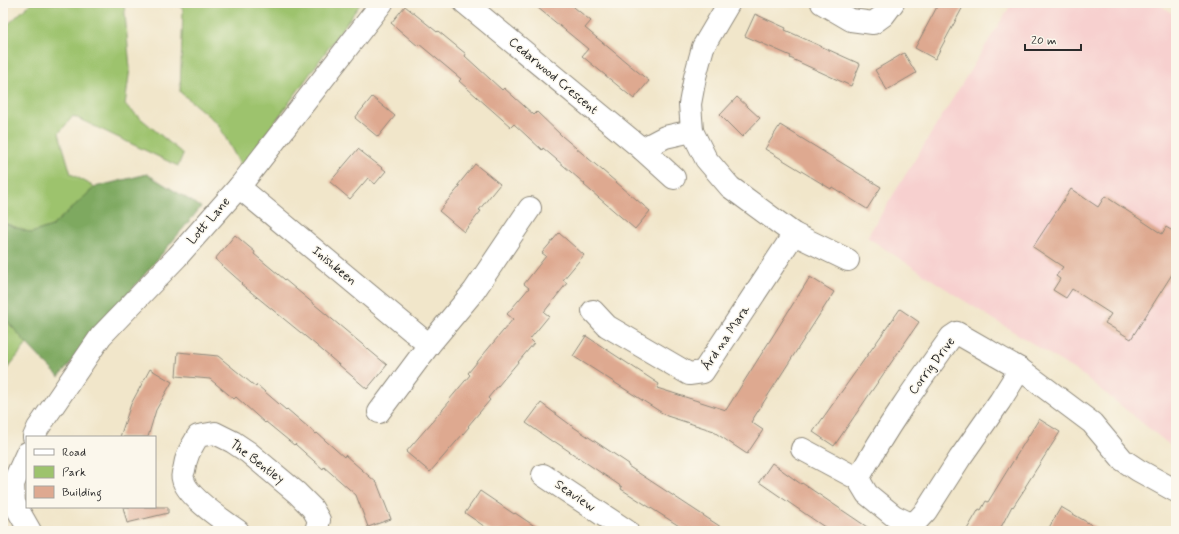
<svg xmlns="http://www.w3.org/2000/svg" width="1179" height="534" viewBox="0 0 1179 534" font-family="Mynerve,sans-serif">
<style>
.built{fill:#f7d0cf}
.green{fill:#9dc36d;stroke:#64774c}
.forest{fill:#7ea960;stroke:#546a46}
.building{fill:#dea990}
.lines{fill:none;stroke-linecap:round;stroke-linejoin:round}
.minor-casing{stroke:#8e887a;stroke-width:24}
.minor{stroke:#fff;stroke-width:22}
.labels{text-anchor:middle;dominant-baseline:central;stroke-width:3;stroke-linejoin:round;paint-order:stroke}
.street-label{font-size:13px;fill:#2b2b2b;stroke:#fbf7ec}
</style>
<rect width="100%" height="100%" fill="#fbf7ec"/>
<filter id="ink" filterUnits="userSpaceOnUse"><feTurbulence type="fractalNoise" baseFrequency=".025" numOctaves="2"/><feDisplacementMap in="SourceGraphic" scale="8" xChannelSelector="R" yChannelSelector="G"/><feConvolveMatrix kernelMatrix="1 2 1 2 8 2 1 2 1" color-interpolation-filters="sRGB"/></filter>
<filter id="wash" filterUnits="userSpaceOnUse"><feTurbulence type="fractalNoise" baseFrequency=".012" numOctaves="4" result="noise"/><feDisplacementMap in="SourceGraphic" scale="16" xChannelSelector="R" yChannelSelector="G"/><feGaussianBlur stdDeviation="0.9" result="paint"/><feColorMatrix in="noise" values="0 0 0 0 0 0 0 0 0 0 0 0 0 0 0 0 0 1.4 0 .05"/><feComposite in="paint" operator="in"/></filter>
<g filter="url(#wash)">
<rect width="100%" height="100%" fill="#f1e6ca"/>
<polygon class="built" points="1012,3 1157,3 1176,16 1176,450 1084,376 960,298 867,237"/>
<g class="green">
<polygon points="31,3 124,3 130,68 125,105 183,154 178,166 73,116 59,133 71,174 95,187 52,226 31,233 4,223 3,221 3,29"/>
<polygon points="178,3 361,3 242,168 218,124 180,92 183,10"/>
<polygon points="3,316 27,344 3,374"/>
</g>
<polygon class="forest" points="147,174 201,207 59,377 27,344 3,316 3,221 4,223 31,233 52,226 95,187"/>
<g id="blocks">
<g class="building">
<polygon points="532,3 569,3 591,21 585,28 649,81 634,99 582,56 588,49"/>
<polygon points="939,3 965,3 935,59 915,48"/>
<polygon points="405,6 437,32 438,31 466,54 465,56 502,90 504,88 534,115 537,112 562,136 650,211 635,229 584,185 585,184 543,148 542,150 514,124 511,127 459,81 461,79 419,44 418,46 391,23"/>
<polygon points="755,14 786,28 785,30 860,64 851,86 790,58 791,56 745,36"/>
<polygon points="904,53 916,73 887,90 875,70"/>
<polygon points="372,97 395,116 378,137 355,118"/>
<polygon points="737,97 760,118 742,137 720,115"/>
<polygon points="780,125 881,187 867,209 832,187 831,189 765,149"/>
<polygon points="358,149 386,171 375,184 368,178 350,199 330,182"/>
<polygon points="475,164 500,184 479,210 481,211 464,232 439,211 460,186 458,185"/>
<polygon points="1071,189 1098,207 1105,196 1162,234 1166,227 1176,233 1176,268 1131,339 1105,323 1111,314 1072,289 1066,298 1053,290 1060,279 1056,276 1063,267 1033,247"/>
<polygon points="559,233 584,255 563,280 567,283 544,312 549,316 530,339 534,343 488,398 490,400 468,426 469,427 430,472 406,452 450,401 449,400 470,375 468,373 513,319 507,314 529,288 524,284 546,256 542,253"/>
<polygon points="235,235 255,252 254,254 387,365 367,389 316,345 241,284 242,283 215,259"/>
<polygon points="810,277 834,292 751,422 763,430 747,454 714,432 714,431 667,416 573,356 586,336 659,384 657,388 726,410"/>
<polygon points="900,309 919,322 834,446 813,432"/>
<polygon points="178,352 218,356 256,387 257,385 286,410 287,409 316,434 317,433 344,457 345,455 377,483 391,519 368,527 356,495 324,467 323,469 295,444 294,445 266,422 265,423 236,397 234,399 210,379 176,376"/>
<polygon points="150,369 172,382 156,410 148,437 120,437 131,404"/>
<polygon points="541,403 572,426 629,464 628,466 727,531 687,531 621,489 622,487 554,441 553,442 526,423"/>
<polygon points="1039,419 1060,432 1025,487 1026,487 1013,507 1012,506 999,531 966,531 979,509 981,510 986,501 988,502"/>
<polygon points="772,463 801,484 802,483 873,531 831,531 820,524 759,482"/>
<polygon points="480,491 514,514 515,513 542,531 491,531 465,513"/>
<polygon points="123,507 168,507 168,513 127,523"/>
<polygon points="1061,507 1102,531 1047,531"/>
</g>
</g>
</g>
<g filter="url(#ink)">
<use href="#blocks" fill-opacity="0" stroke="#8e887a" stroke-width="1"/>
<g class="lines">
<defs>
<g id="minor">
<polyline points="465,3 642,149 674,178"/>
<polyline points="729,3 703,47 695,77 690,104 692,131 706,159 730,187 794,234 848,260"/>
<polyline points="822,3 851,20 873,23 884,15 893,3"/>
<polyline points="642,149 665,137 692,131"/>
<polyline points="239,187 429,345"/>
<polyline points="593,311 607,326 689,374 703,372 794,234"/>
<polyline points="1020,369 1092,423 1123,460 1138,470 1176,491"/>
<polyline points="379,412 429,345 474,291 530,208"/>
<polyline points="34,437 38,428 101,336 177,257 239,187 382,3"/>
<polyline points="802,449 858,479"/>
<polyline points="27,453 13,484 14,503 30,531"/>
<polyline points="543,475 627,531"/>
<path d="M238,531C224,521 186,496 183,479C182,476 183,472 184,470C186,455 191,448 198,436L215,433L233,442L248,452L297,493L312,508L319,520L316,531"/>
<path d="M912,531L913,525L926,511L960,458L1000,401L1020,369L957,333L951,337C918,383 885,429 858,479L867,494L894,516L913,525"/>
</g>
</defs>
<use href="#minor" class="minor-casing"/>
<use href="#minor" class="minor"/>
</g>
</g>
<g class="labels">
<g class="street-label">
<text transform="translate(553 76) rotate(40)">Cedarwood Crescent</text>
<text transform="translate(209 221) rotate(-49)">Lott Lane</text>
<text transform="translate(334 266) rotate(40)">Inishkeen</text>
<text transform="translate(726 338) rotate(-56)">Árd na Mara</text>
<text transform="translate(932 366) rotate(-53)">Corrig Drive</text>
<text transform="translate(257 462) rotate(37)">The Bentley</text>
<text transform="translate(575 496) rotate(34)">Seaview</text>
</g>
</g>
<rect width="1179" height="534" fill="none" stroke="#fbf7ec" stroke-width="16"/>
<rect x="26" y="436" width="130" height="72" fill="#fbf7ec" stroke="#a8a59f"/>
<rect x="34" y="449" width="20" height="6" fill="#ffffff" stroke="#a8a59f"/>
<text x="62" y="456" font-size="12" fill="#2b2b2b">Road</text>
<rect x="34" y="466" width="20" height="12" fill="#9dc36d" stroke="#a8a59f"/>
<text x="62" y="476" font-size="12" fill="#2b2b2b">Park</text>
<rect x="34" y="486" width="20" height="12" fill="#dea990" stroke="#a8a59f"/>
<text x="62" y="496" font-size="12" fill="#2b2b2b">Building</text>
<path d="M1025 44v6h56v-6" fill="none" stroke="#2b2b2b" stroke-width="2"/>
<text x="1031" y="44" font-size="12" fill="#2b2b2b" stroke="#fbf7ec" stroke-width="3" paint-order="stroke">20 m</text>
</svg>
